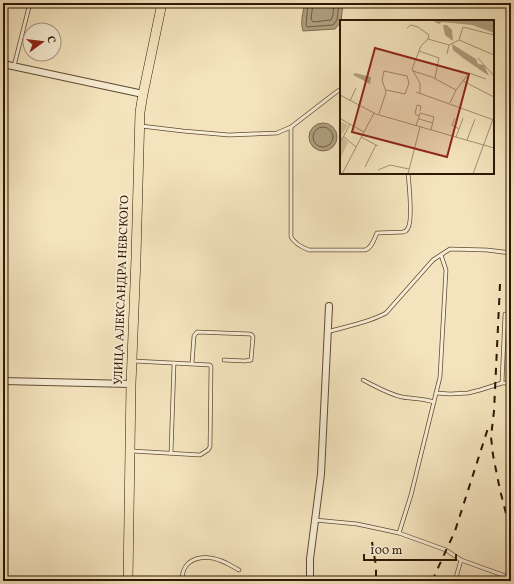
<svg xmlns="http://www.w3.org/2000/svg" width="514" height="584" viewBox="0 0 514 584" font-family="Vollkorn,serif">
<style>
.water{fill:#b09f7f;stroke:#7c694e}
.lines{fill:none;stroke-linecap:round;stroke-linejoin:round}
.shore{stroke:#6e5c42;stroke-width:1}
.lane-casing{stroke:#5f4b32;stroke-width:4.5}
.street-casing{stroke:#5f4b32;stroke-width:8}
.primary-casing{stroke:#2d1804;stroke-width:10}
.lane{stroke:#f8edd5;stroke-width:3}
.street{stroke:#f8edd5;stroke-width:6}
.primary{stroke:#f4e4be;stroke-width:9}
.rail{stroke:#2d1804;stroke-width:2;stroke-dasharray:7 7;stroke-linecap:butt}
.labels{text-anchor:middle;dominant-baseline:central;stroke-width:4;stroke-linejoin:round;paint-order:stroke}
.street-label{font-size:12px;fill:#2d1804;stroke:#f8edd5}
.inset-road{fill:none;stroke:#a49274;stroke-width:1}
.view{fill:#8f2418;fill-opacity:0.15;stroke:#8f2418;stroke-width:2}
.inset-edge{fill:none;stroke:#2d1804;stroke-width:2}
</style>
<rect width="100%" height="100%" fill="#f4e4be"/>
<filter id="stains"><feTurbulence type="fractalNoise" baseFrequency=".005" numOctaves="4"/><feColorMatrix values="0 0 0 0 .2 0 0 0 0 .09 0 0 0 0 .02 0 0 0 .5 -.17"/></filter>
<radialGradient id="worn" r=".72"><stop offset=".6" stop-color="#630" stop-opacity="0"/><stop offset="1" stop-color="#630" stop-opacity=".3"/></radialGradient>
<g class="water">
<path d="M305,3H343L341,22L335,29L303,31C300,22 303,12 305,3Z"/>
<circle cx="323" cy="137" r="14"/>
</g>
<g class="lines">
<g class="shore">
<polyline points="308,3 306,25 307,27 333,25 337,20 339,3"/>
<polyline points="313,3 311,19 313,22 331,20 333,15 334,3"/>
<circle cx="323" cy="137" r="10"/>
</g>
<defs>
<g id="lane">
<polyline points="210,3 222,5"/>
<polyline points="14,66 30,3"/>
<polyline points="141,126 183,131 229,135 277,133 291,127 335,93 341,89"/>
<path d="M291,127V237C295,244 301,247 309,250H365C372,248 374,239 377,233L403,232C406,231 407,231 408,228C413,220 409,184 408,173"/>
<path d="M327,332C347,326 368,323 386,313L433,260L450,249L487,250L511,253"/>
<polyline points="192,363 194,336 197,332 250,334 252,335 253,337 251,360 245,361 224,360"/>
<path d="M363,380C375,386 388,394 402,397C413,399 423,398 434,402"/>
<polyline points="502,383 505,314"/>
<polyline points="436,393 450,394 468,393 480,390 502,383 511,383"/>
<polyline points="132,451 200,455 208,450 210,447 211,367 210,365 134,361"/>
<polyline points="171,453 174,363"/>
<polyline points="315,520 357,524 399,533 446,550 461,560 511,578"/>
<polyline points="399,533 411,495 440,377 446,270 441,255"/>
<path d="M182,581C182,576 183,570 186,566C193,556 209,556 219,560C226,562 233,567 239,570"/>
<polyline points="455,581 461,560"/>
</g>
<g id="street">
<polyline points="3,64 143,94"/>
<polyline points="3,381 131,384"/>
<polyline points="310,581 310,559 321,474 329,306"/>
</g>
<polyline id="primary" points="128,581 131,384 136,258 140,112 143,94 162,3"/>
</defs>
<use href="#lane" class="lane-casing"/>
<use href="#street" class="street-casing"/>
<use href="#primary" class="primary-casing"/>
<use href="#lane" class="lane"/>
<use href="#street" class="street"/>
<use href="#primary" class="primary"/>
<g class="rail">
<polyline points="500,284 494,411 491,437 493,455 500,490 511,533"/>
<polyline points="372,542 376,566 376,581"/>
<polyline points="432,581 455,531 489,425"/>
</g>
</g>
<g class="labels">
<g class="street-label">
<text transform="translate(122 290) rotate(-88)">УЛИЦА АЛЕКСАНДРА НЕВСКОГО</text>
</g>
</g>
<g transform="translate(340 20)">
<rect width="154" height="154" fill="#f4e4be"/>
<path d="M0,101L8,105L1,116L8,122L0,140Z" fill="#d2c19e"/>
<path d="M91,0H154V13L132,5L102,2L99,4ZM103,5H107L112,10L113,21L105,15ZM112,24L136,39L138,44L144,45L149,56L123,38L113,30ZM15,53L31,57L30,64L13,55Z" fill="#b09f7f"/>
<path class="inset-road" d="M67,8L71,5L78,7L89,15L88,19M119,20L123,7L154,15M109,25L119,20L154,35M79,31L99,38L95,58M138,38L154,56M73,51L92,57L116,70M123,61L154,77M76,72L154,100M80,73V63L72,49L81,26L88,19L109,25L107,34M0,75L36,94L154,128M10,81L16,68M110,83L116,70L129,53L146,59M39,94L46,72L42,60L44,51L67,56L69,63L65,74L46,70M79,96L75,94L77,85L81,86L80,91M115,98L112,105L119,109M1,99L24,112M79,99L93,103M76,106L80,93L94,97L91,110M4,117L16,127M21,117L38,126M116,117L123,98M127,120L135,99M0,123L10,104M25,147L36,125M38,150L50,145L69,149M2,154L34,93M68,154L80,107M133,154L153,99"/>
<path class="view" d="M35,28L129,54L107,137L12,112Z"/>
<rect width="154" height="154" class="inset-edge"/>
</g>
<rect width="514" height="584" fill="none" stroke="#f4e4be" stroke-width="16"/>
<rect x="4" y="4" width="506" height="576" fill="none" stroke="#2d1804" stroke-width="2"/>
<rect x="8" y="8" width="498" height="568" fill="none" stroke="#2d1804"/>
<g transform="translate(42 42) rotate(75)"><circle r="19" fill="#f8edd5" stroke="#a79881"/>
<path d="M0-3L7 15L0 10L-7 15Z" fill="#8f2418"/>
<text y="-6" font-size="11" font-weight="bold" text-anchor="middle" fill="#2d1804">С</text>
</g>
<path d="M364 554v6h92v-6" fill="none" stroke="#2d1804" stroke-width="2"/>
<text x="370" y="554" font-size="12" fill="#2d1804" stroke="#f8edd5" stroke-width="3" paint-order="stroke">100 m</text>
<rect width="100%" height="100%" filter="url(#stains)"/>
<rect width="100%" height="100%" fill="url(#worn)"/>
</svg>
